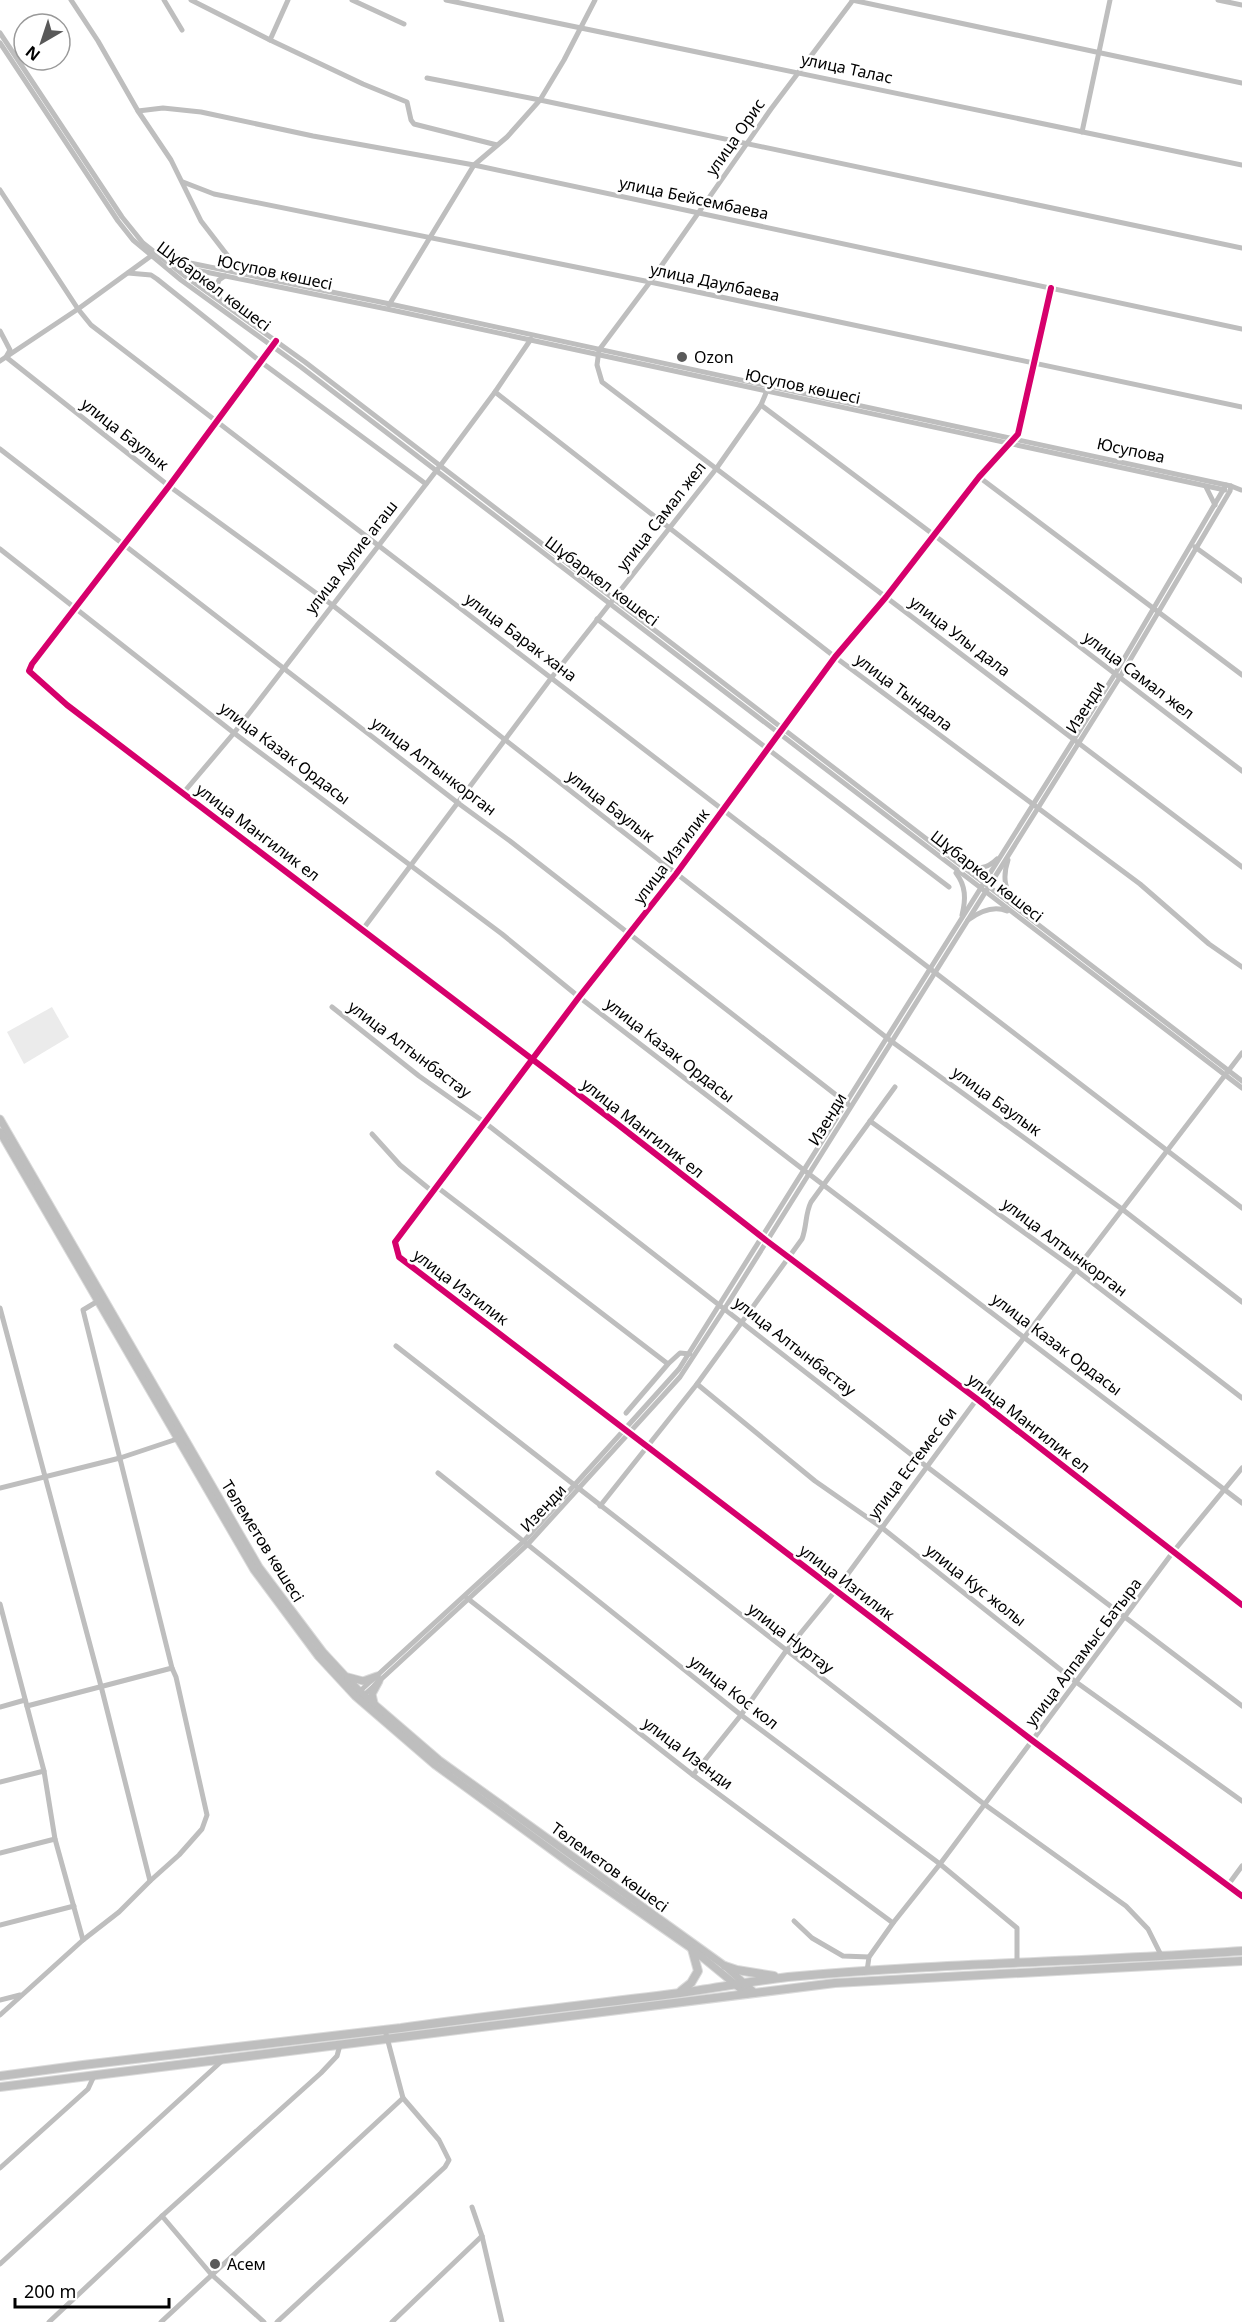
<svg xmlns="http://www.w3.org/2000/svg" width="1242" height="2322" viewBox="0 0 1242 2322" font-family="'Noto Sans',sans-serif">
<style>
.green{fill:#ebebeb}
.lines{fill:none;stroke-linecap:round;stroke-linejoin:round}
.major-casing{stroke:#dbdbdb;stroke-width:9}
.highway-casing{stroke:#dbdbdb;stroke-width:10}
.minor{stroke:#bebebe;stroke-width:5}
.major{stroke:#bebebe;stroke-width:7}
.highway{stroke:#bebebe;stroke-width:8}
.cycleway-casing{stroke:#fff;stroke-width:10}
.cycleway{stroke:#d6006c;stroke-width:6}
.poi-dot{fill:#595959;stroke:#fff;stroke-width:2}
.labels{text-anchor:middle;dominant-baseline:central;stroke-width:5;stroke-linejoin:round;paint-order:stroke}
.street-label{font-size:16px;fill:#000;stroke:#fff}
.poi-label{font-size:16px;fill:#000;stroke:#fff;text-anchor:start}
</style>
<rect width="100%" height="100%" fill="#fff"/>
<polygon class="green" points="52,1007 69,1037 24,1064 7,1032"/>
<g class="lines">
<defs>
<g id="major">
<polyline points="0,1119 259,1567 323,1652 360,1692 439,1760 725,1966 755,1993"/>
<polyline points="0,1132 254,1570 318,1656 355,1696 435,1765 572,1865 692,1949 747,1994"/>
<polyline points="348,1677 363,1681 377,1676"/>
<polyline points="374,1703 372,1694 379,1681"/>
</g>
<g id="highway">
<polyline points="725,1966 737,1970 774,1976"/>
<polyline points="681,1991 691,1983 698,1971 692,1949"/>
<path d="M0,2076L83,2065L401,2028C494,2015 587,2005 680,1993C716,1988 752,1981 788,1977C939,1963 1091,1962 1242,1951"/>
<polyline points="0,2087 835,1983 1242,1961"/>
</g>
</defs>
<use href="#major" class="major-casing"/>
<use href="#highway" class="highway-casing"/>
<g class="minor">
<polyline points="71,0 98,41 138,111 171,160 201,221 241,273"/>
<polyline points="164,0 182,30"/>
<polyline points="191,0 270,40"/>
<polyline points="288,0 270,40 363,84 407,102 411,120 414,124 497,145"/>
<polyline points="352,0 404,24"/>
<polyline points="446,0 1242,165"/>
<polyline points="852,0 1242,83"/>
<polyline points="853,0 771,109 650,282 599,350 597,365 602,382 1242,867"/>
<polyline points="1218,0 1242,5"/>
<polyline points="0,33 122,217 143,243 185,276 305,362 1242,1081"/>
<polyline points="0,43 118,221 133,240 181,280 301,367 1242,1088"/>
<polyline points="427,78 540,100 1242,248"/>
<polyline points="138,111 163,108 201,112 313,136 474,165 1242,329"/>
<polyline points="1082,132 1110,0"/>
<polyline points="183,182 214,194 650,282 1242,407"/>
<polyline points="0,190 78,309 91,325 1242,1208"/>
<polyline points="161,257 390,304 1231,486 1241,490"/>
<polyline points="171,261 186,268 387,309 1225,490"/>
<polyline points="128,273 151,275 157,279 261,362 426,484"/>
<polyline points="1051,288 1018,434 979,477 886,597 835,657 676,874 579,997 395,1242 399,1257 1033,1741 1242,1896"/>
<polyline points="220,299 216,288 219,280 225,276"/>
<polyline points="389,305 474,165 507,137 540,100 564,60 595,0"/>
<polyline points="0,331 10,350 6,357 169,486 331,604 891,1041 1122,1209 1242,1302"/>
<polyline points="276,341 169,486 32,664 29,671 67,705 616,1123 767,1241 977,1399 1242,1605"/>
<polyline points="0,361 78,309 151,256"/>
<polyline points="495,392 835,657 1140,884 1209,944 1242,967"/>
<polyline points="761,405 934,535 1242,771"/>
<polyline points="0,449 458,803 510,841 849,1105"/>
<polyline points="979,477 1242,675"/>
<polyline points="1206,487 1215,505"/>
<polyline points="1195,547 1242,581"/>
<polyline points="0,549 234,733 502,934 579,997 809,1174 1242,1503"/>
<polyline points="597,619 949,887"/>
<polyline points="184,792 234,733 440,466 495,392 531,339"/>
<path d="M1008,860C1002,878 1005,889 1015,905"/>
<path d="M965,864C977,870 987,869 997,859"/>
<path d="M956,873C966,886 966,899 962,915"/>
<path d="M968,920C979,912 993,905 1007,911"/>
<polyline points="363,929 552,677 716,469 761,405 768,388"/>
<polyline points="332,1007 419,1076 484,1122 926,1466 1242,1706"/>
<polyline points="870,1121 1076,1270 1242,1398"/>
<polyline points="372,1134 400,1165 433,1192"/>
<polyline points="437,1187 668,1364 680,1353 690,1354"/>
<polyline points="98,1301 83,1310 172,1668"/>
<polyline points="0,1308 101,1686 150,1881 119,1912 83,1940 0,2015"/>
<polyline points="396,1346 984,1804 1126,1906 1148,1929 1162,1957"/>
<polyline points="697,1384 815,1481 881,1527 1076,1682 1242,1801"/>
<polyline points="626,1413 668,1364"/>
<polyline points="438,1473 741,1715 940,1864 1017,1928 1017,1962"/>
<polyline points="0,1488 120,1458 180,1438"/>
<path d="M600,1506L697,1384L802,1239C807,1226 805,1214 811,1202L895,1087"/>
<polyline points="467,1598 693,1775 893,1923"/>
<polyline points="0,1604 44,1771 55,1839 83,1940"/>
<polyline points="359,1692 523,1542 679,1369 1115,674 1226,485"/>
<polyline points="363,1696 527,1545 680,1377 725,1308 1120,677 1230,491 1231,486"/>
<polyline points="27,1706 172,1668 176,1677 207,1815 202,1829 179,1855 150,1881"/>
<polyline points="0,1707 25,1700"/>
<polyline points="693,1775 741,1715 786,1651 836,1590 977,1399 1242,1053"/>
<polyline points="0,1782 44,1771"/>
<polyline points="0,1853 55,1839"/>
<polyline points="1228,1885 1242,1866"/>
<polyline points="794,1921 812,1938 843,1956 869,1957"/>
<polyline points="0,1925 74,1906"/>
<polyline points="867,1971 869,1957 893,1923 940,1864 1173,1552 1242,1468"/>
<polyline points="0,2000 20,1995"/>
<polyline points="0,2168 88,2089 94,2076"/>
<polyline points="472,2207 482,2236 502,2322"/>
<polyline points="162,2216 211,2274 264,2322"/>
<polyline points="0,2264 224,2059"/>
<polyline points="49,2322 162,2216 321,2073 337,2056 340,2045"/>
<polyline points="161,2322 403,2098 385,2030"/>
<polyline points="277,2322 445,2167 449,2160 439,2140 403,2098"/>
<polyline points="392,2322 482,2236"/>
</g>
<use href="#major" class="major"/>
<use href="#highway" class="highway"/>
<defs>
<g id="cycleway">
<polyline points="1051,288 1018,434 979,477 886,597 835,657 676,874 579,997 395,1242 399,1257 1033,1741 1242,1896"/>
<polyline points="276,341 169,486 32,664 29,671 67,705 616,1123 767,1241 977,1399 1242,1605"/>
</g>
</defs>
<use href="#cycleway" class="cycleway-casing"/>
<use href="#cycleway" class="cycleway"/>
</g>
<g class="poi-dot">
<circle cx="682" cy="357" r="6"/>
<circle cx="215" cy="2264" r="6"/>
</g>
<g class="labels">
<g class="street-label">
<text transform="translate(847 68) rotate(12)">улица Талас</text>
<text transform="translate(735 137) rotate(-55)">улица Орис</text>
<text transform="translate(694 198) rotate(12)">улица Бейсембаева</text>
<text transform="translate(275 272) rotate(12)">Юсупов көшесі</text>
<text transform="translate(715 282) rotate(12)">улица Даулбаева</text>
<text transform="translate(214 286) rotate(37)">Шұбаркөл көшесі</text>
<text transform="translate(803 386) rotate(12)">Юсупов көшесі</text>
<text transform="translate(125 434) rotate(38)">улица Баулык</text>
<text transform="translate(1131 450) rotate(12)">Юсупова</text>
<text transform="translate(661 516) rotate(-52)">улица Самал жел</text>
<text transform="translate(351 557) rotate(-52)">улица Аулие агаш</text>
<text transform="translate(602 581) rotate(37)">Шұбаркөл көшесі</text>
<text transform="translate(960 636) rotate(37)">улица Улы дала</text>
<text transform="translate(521 637) rotate(37)">улица Барак хана</text>
<text transform="translate(1139 675) rotate(37)">улица Самал жел</text>
<text transform="translate(904 692) rotate(37)">улица Тындала</text>
<text transform="translate(1085 707) rotate(-58)">Изенди</text>
<text transform="translate(285 753) rotate(37)">улица Казак Ордасы</text>
<text transform="translate(434 766) rotate(37)">улица Алтынкорган</text>
<text transform="translate(611 806) rotate(38)">улица Баулык</text>
<text transform="translate(258 832) rotate(37)">улица Мангилик ел</text>
<text transform="translate(671 856) rotate(-53)">улица Изгилик</text>
<text transform="translate(987 876) rotate(38)">Шұбаркөл көшесі</text>
<text transform="translate(410 1049) rotate(37)">улица Алтынбастау</text>
<text transform="translate(670 1050) rotate(38)">улица Казак Ордасы</text>
<text transform="translate(997 1101) rotate(36)">улица Баулык</text>
<text transform="translate(827 1119) rotate(-59)">Изенди</text>
<text transform="translate(643 1128) rotate(38)">улица Мангилик ел</text>
<text transform="translate(1065 1247) rotate(37)">улица Алтынкорган</text>
<text transform="translate(461 1287) rotate(37)">улица Изгилик</text>
<text transform="translate(1057 1344) rotate(37)">улица Казак Ордасы</text>
<text transform="translate(795 1346) rotate(38)">улица Алтынбастау</text>
<text transform="translate(1029 1423) rotate(38)">улица Мангилик ел</text>
<text transform="translate(912 1463) rotate(-53)">улица Естемес би</text>
<text transform="translate(543 1508) rotate(-47)">Изенди</text>
<text transform="translate(263 1541) rotate(58)">Төлеметов көшесі</text>
<text transform="translate(847 1582) rotate(37)">улица Изгилик</text>
<text transform="translate(976 1585) rotate(38)">улица Кус жолы</text>
<text transform="translate(791 1638) rotate(38)">улица Нуртау</text>
<text transform="translate(1083 1652) rotate(-53)">улица Алпамыс Батыра</text>
<text transform="translate(734 1692) rotate(38)">улица Кос кол</text>
<text transform="translate(688 1753) rotate(37)">улица Изенди</text>
<text transform="translate(610 1867) rotate(36)">Төлеметов көшесі</text>
</g>
<g class="poi-label">
<text x="694" y="357">Ozon</text>
<text x="227" y="2264">Асем</text>
</g>
</g>
<g transform="translate(42 42) rotate(219)"><circle r="28" fill="#ffffff" stroke="#999999" stroke-width="1.5"/>
<path d="M0-4.5L10 22L0 15L-10 22Z" fill="#595959"/>
<text y="-9" font-size="16" font-weight="bold" text-anchor="middle" fill="#000000">N</text>
</g>
<path d="M15 2298v9h154v-9" fill="none" stroke="#000000" stroke-width="3"/>
<text x="24" y="2298" font-size="18" fill="#000000" stroke="#ffffff" stroke-width="4.5" paint-order="stroke">200 m</text>
</svg>
